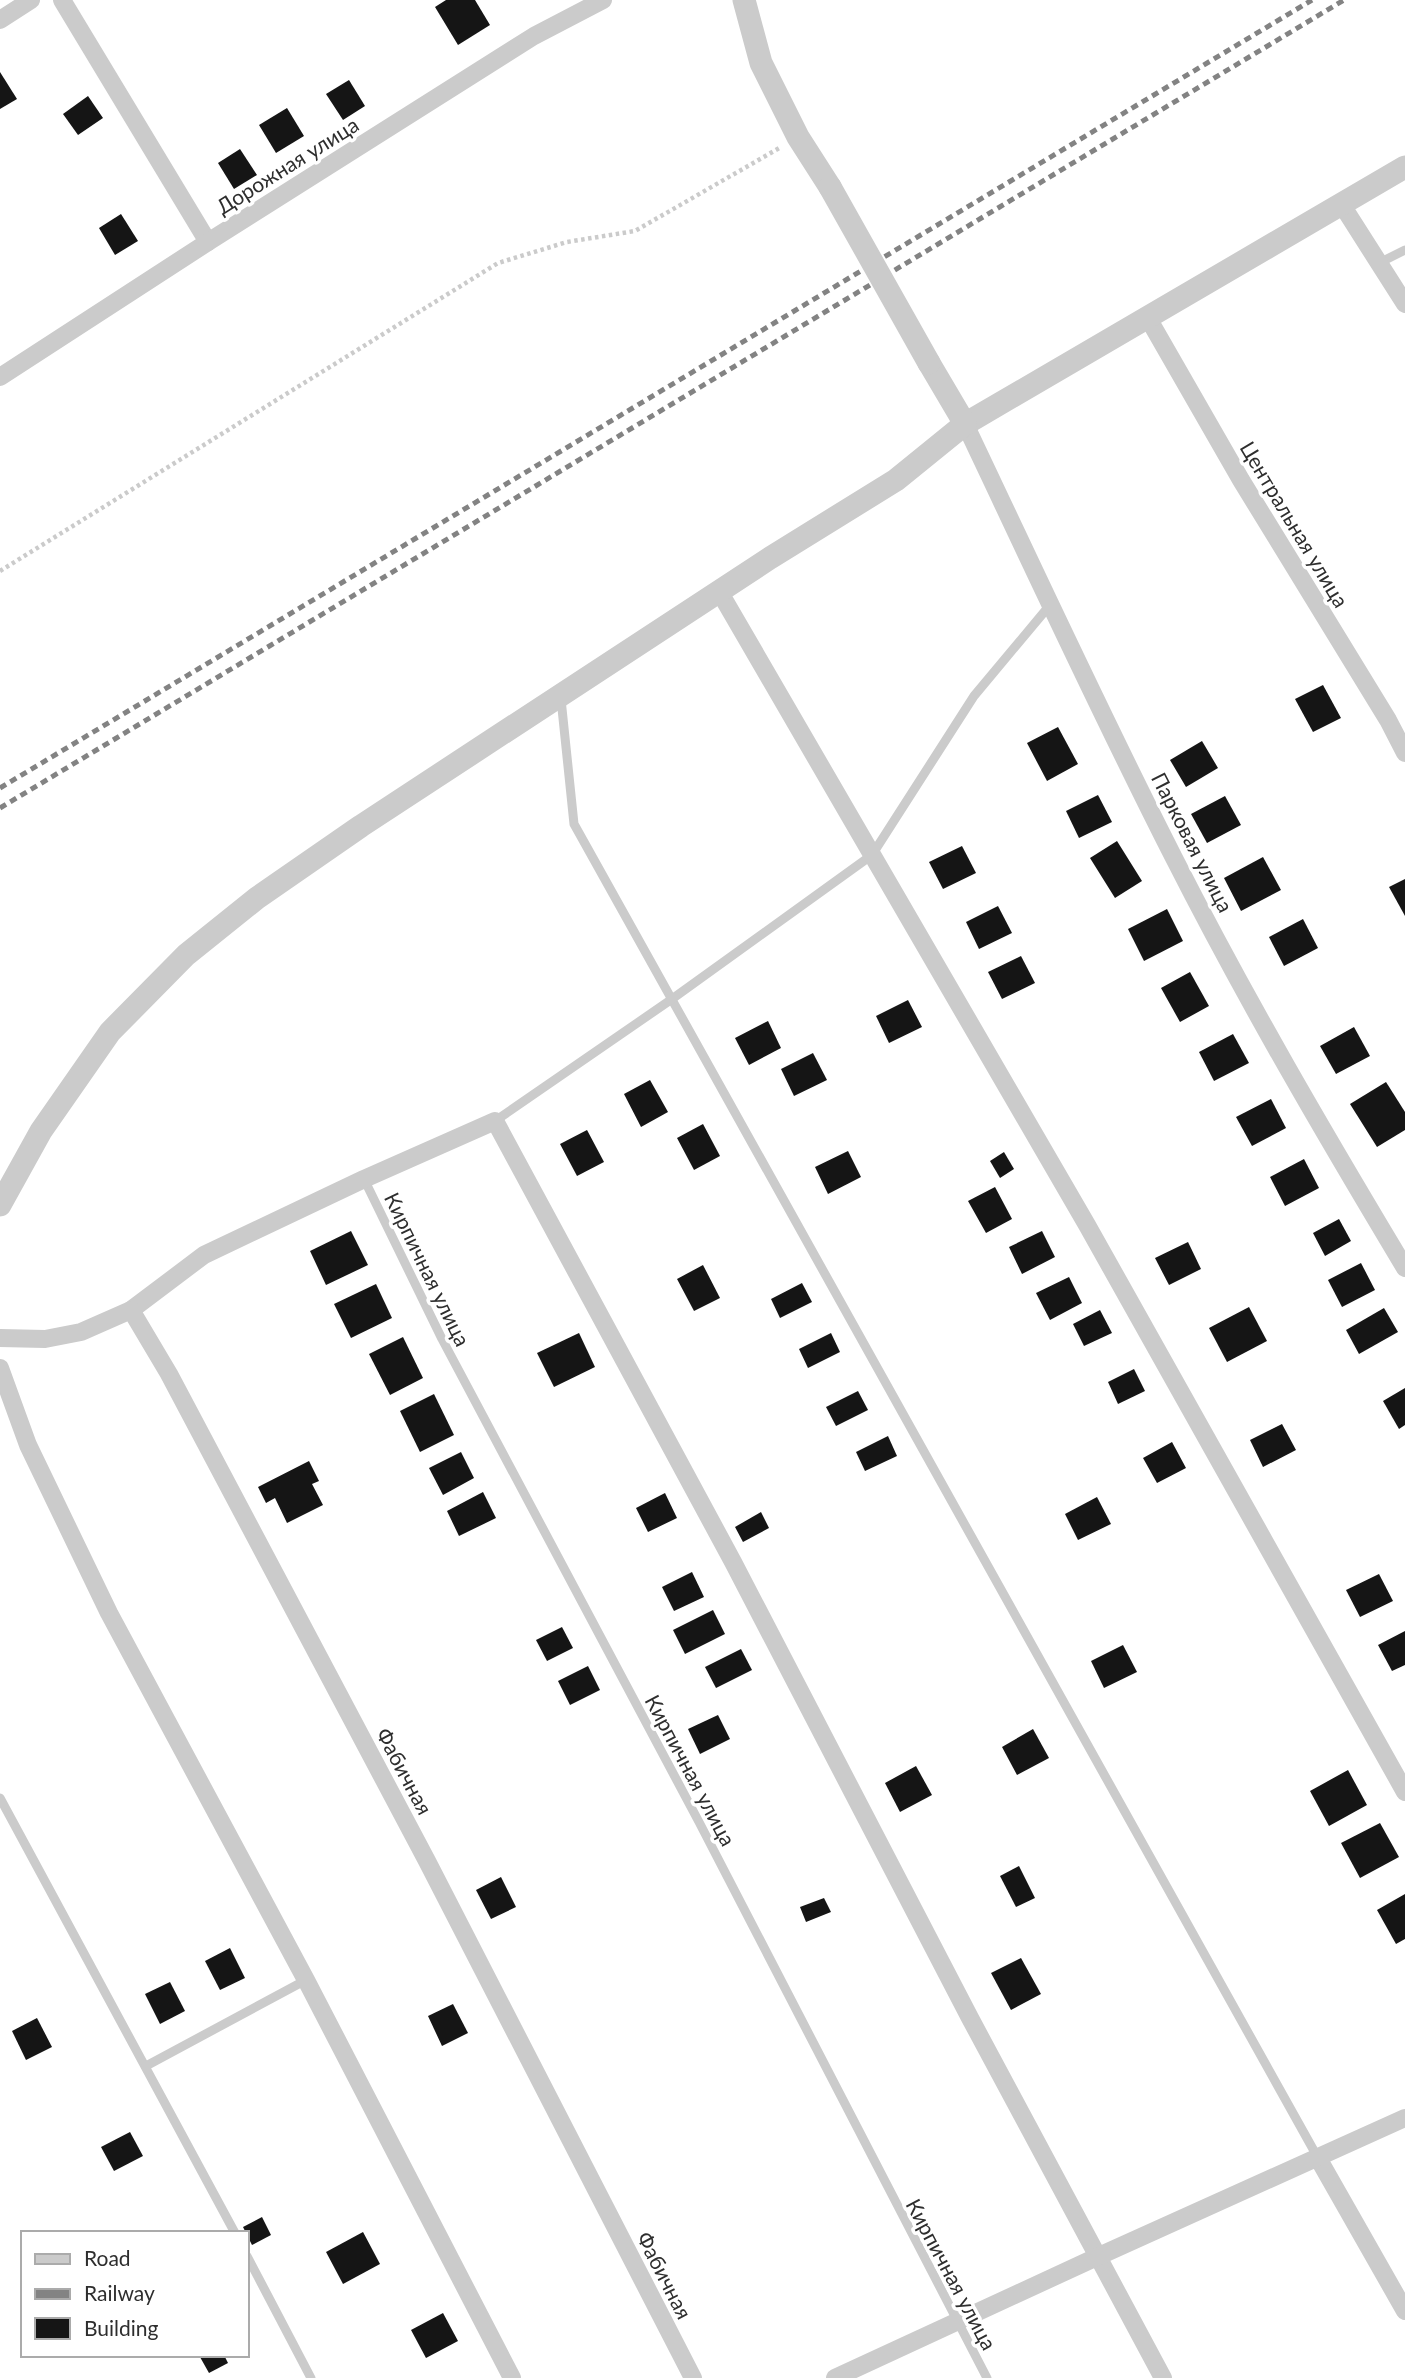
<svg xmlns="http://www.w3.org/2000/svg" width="1405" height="2378" viewBox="0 0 1405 2378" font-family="Lato,sans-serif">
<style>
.building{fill:#151515}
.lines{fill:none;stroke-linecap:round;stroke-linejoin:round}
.path{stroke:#cbcbcb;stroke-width:4.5;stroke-dasharray:3.5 3.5;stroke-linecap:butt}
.service{stroke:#cbcbcb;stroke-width:9}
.minor{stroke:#cbcbcb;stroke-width:18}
.tertiary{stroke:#cbcbcb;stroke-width:23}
.rail{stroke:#838383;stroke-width:5;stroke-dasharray:7 5;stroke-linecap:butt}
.tertiary-bridge{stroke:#cbcbcb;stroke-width:23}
.labels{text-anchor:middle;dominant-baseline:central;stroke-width:7;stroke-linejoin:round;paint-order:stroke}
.street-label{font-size:21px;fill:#2e2e2e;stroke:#fff}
</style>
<rect width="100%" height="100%" fill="#fff"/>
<g class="building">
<polygon points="446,0 475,0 490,25 458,45 435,7"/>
<polygon points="0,72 17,99 0,109"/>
<polygon points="349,80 365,106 343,120 326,94"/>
<polygon points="88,96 103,118 78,135 63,114"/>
<polygon points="287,108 304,136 276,153 259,125"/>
<polygon points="240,149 257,175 234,189 218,163"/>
<polygon points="121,214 138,241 115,255 99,228"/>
<polygon points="1323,685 1341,718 1313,732 1295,699"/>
<polygon points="1058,727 1078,764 1047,781 1027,743"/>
<polygon points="1202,741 1218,768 1186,787 1170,760"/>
<polygon points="1098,795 1112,822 1079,838 1066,811"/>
<polygon points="1225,796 1241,825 1207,843 1191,814"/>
<polygon points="1117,841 1142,881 1115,898 1090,858"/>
<polygon points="962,846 976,873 943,889 929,862"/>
<polygon points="1263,857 1281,890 1241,911 1224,878"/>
<polygon points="1405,879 1405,916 1389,887"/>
<polygon points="998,906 1012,933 979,949 966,922"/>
<polygon points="1167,909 1183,941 1144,961 1128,929"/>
<polygon points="1303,919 1318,948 1284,966 1269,937"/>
<polygon points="1021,956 1035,983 1002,999 988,972"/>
<polygon points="1190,972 1209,1006 1180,1022 1161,988"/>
<polygon points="908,1000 922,1027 889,1043 876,1016"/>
<polygon points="768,1021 781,1048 749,1065 735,1038"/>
<polygon points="1354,1027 1370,1056 1336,1074 1320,1046"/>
<polygon points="1233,1034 1249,1063 1214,1081 1199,1052"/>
<polygon points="813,1053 827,1080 794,1096 781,1069"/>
<polygon points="650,1080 668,1112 641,1127 624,1094"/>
<polygon points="1386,1082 1405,1112 1405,1130 1377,1147 1350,1104"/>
<polygon points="1271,1099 1286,1128 1252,1146 1236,1117"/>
<polygon points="703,1124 720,1156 694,1170 677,1138"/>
<polygon points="587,1130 604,1162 577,1176 560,1144"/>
<polygon points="848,1151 861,1177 828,1194 815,1167"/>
<polygon points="1004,1152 1014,1169 1000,1178 990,1161"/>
<polygon points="1304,1159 1319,1188 1285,1206 1270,1177"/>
<polygon points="995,1187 1012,1219 986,1233 968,1201"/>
<polygon points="1339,1219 1351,1241 1325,1256 1313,1233"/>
<polygon points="351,1231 368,1265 326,1285 310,1251"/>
<polygon points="1042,1231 1055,1257 1022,1274 1009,1247"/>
<polygon points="1188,1242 1201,1269 1169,1285 1155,1258"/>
<polygon points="1361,1263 1375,1290 1342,1307 1328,1280"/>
<polygon points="703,1265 720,1298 694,1311 677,1279"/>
<polygon points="1069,1277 1082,1303 1050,1320 1036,1293"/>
<polygon points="802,1283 812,1302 780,1318 771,1299"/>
<polygon points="376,1284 392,1318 351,1338 334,1304"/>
<polygon points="1249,1307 1267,1341 1227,1362 1209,1328"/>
<polygon points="1384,1308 1398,1332 1359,1354 1346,1330"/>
<polygon points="1100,1310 1112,1333 1084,1346 1073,1324"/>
<polygon points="579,1333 595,1367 554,1387 537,1353"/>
<polygon points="831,1333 840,1352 808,1368 799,1349"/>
<polygon points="403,1337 423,1378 390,1395 369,1354"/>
<polygon points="1134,1369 1145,1391 1118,1404 1108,1382"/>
<polygon points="1405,1388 1405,1425 1399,1429 1383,1401"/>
<polygon points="858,1391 868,1410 836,1426 826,1407"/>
<polygon points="434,1394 454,1435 420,1452 400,1411"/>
<polygon points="1282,1424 1296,1450 1263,1467 1250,1440"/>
<polygon points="888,1436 897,1456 865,1471 856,1452"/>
<polygon points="1172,1442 1186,1468 1157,1483 1143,1458"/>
<polygon points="461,1452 474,1478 443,1495 429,1468"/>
<polygon points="309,1461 319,1481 312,1484 323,1505 287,1523 275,1498 266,1503 258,1487"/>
<polygon points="483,1492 496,1518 459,1536 447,1511"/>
<polygon points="665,1493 677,1518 648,1532 636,1508"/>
<polygon points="1097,1497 1111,1524 1078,1540 1065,1514"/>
<polygon points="761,1512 769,1528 743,1542 735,1527"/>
<polygon points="692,1572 704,1597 674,1611 662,1587"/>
<polygon points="1379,1574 1393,1601 1360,1617 1346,1590"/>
<polygon points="713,1610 725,1634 685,1654 673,1630"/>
<polygon points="562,1627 573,1648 547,1661 536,1640"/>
<polygon points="1405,1631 1405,1665 1392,1671 1378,1645"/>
<polygon points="1123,1645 1137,1672 1104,1688 1091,1661"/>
<polygon points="741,1649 752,1670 716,1688 705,1667"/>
<polygon points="588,1666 600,1690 570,1705 558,1681"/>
<polygon points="718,1715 730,1739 700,1754 688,1729"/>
<polygon points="1033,1729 1049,1758 1017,1775 1002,1747"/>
<polygon points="916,1766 932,1795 900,1812 885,1783"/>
<polygon points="1348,1770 1367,1805 1329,1826 1310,1791"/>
<polygon points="1380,1823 1399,1857 1360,1878 1341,1843"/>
<polygon points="1019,1866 1035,1898 1016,1907 1000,1876"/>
<polygon points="501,1877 516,1907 491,1919 476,1890"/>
<polygon points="1405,1894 1405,1939 1396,1944 1377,1910"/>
<polygon points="824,1898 831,1912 806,1922 800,1907"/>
<polygon points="230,1948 245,1978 220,1990 205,1961"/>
<polygon points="1021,1958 1041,1994 1011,2010 991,1973"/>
<polygon points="170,1982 185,2011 160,2024 145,1994"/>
<polygon points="453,2004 468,2033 442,2046 428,2016"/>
<polygon points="37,2018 52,2047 26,2060 12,2031"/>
<polygon points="130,2132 143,2156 114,2171 101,2147"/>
<polygon points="262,2217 271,2235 252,2245 243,2227"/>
<polygon points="363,2232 380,2264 343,2284 326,2252"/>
<polygon points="443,2313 458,2341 426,2358 411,2330"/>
<polygon points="204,2355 224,2355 228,2363 209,2373 200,2357"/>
</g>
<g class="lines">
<polyline class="path" points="0,571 498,263 567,242 635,231 781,147"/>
<g class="service">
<polyline points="1379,263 1405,250"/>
<polyline points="561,699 574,824 1318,2158"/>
<polyline points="495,1121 672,999 872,855 974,696 1050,605"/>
<polyline points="364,1179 442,1339 699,1822 987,2378"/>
<polyline points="0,1798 235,2233"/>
<polyline points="146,2066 306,1980"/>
<polyline points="247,2256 311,2378"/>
</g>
<g class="minor">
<polyline points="62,0 208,242"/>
<polyline points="0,20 31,0"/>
<polyline points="1342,205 1405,304"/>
<polyline points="1148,318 1241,480 1388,720 1405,753"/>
<polyline points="0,377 208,242 534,36 603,0"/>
<path d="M965,424C1034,569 1101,715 1174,858C1245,998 1324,1133 1405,1268"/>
<polyline points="719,591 1087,1225 1405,1792"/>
<polyline points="131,1310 204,1255 364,1179 495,1121 733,1562 970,2018 1163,2378"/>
<polyline points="0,1338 45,1339 81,1332 131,1310 169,1374 427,1861 693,2378"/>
<polyline points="0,1368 28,1445 109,1613 306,1980 512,2378"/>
<polyline points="1318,2158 1405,2311"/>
<polyline points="835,2378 1099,2256 1405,2118"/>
</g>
<g class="tertiary">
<polyline points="744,0 761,63 798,137 830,187"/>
<polyline points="965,424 1405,167"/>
<polyline points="0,1205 41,1131 110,1032 186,955 257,898 361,826 770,558 896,480 965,424 929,363"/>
</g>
<g class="rail">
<polyline points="0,788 1312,0"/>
<polyline points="0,808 1344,0"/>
</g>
<polyline class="tertiary-bridge" points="830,187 929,363"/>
</g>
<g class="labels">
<g class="street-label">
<text transform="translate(287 165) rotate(-32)">Дорожная улица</text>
<text transform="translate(1295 524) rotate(59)">Центральная улица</text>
<text transform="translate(1193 842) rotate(63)">Парковая улица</text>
<text transform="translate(428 1269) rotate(64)">Кирпичная улица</text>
<text transform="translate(691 1770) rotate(62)">Кирпичная улица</text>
<text transform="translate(405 1771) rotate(62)">Фабичная</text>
<text transform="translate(952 2274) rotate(62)">Кирпичная улица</text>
<text transform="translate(665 2275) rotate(63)">Фабичная</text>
</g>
</g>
<rect x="21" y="2231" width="228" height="126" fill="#ffffff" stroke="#ababab" stroke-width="2"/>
<rect x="35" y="2254" width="35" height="10" fill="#cbcbcb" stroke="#ababab" stroke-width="2"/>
<text x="84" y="2266" font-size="21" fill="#2e2e2e">Road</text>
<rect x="35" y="2289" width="35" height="10" fill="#838383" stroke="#ababab" stroke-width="2"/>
<text x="84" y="2301" font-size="21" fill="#2e2e2e">Railway</text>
<rect x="35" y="2318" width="35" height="21" fill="#151515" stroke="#ababab" stroke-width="2"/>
<text x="84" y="2336" font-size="21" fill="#2e2e2e">Building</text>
</svg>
